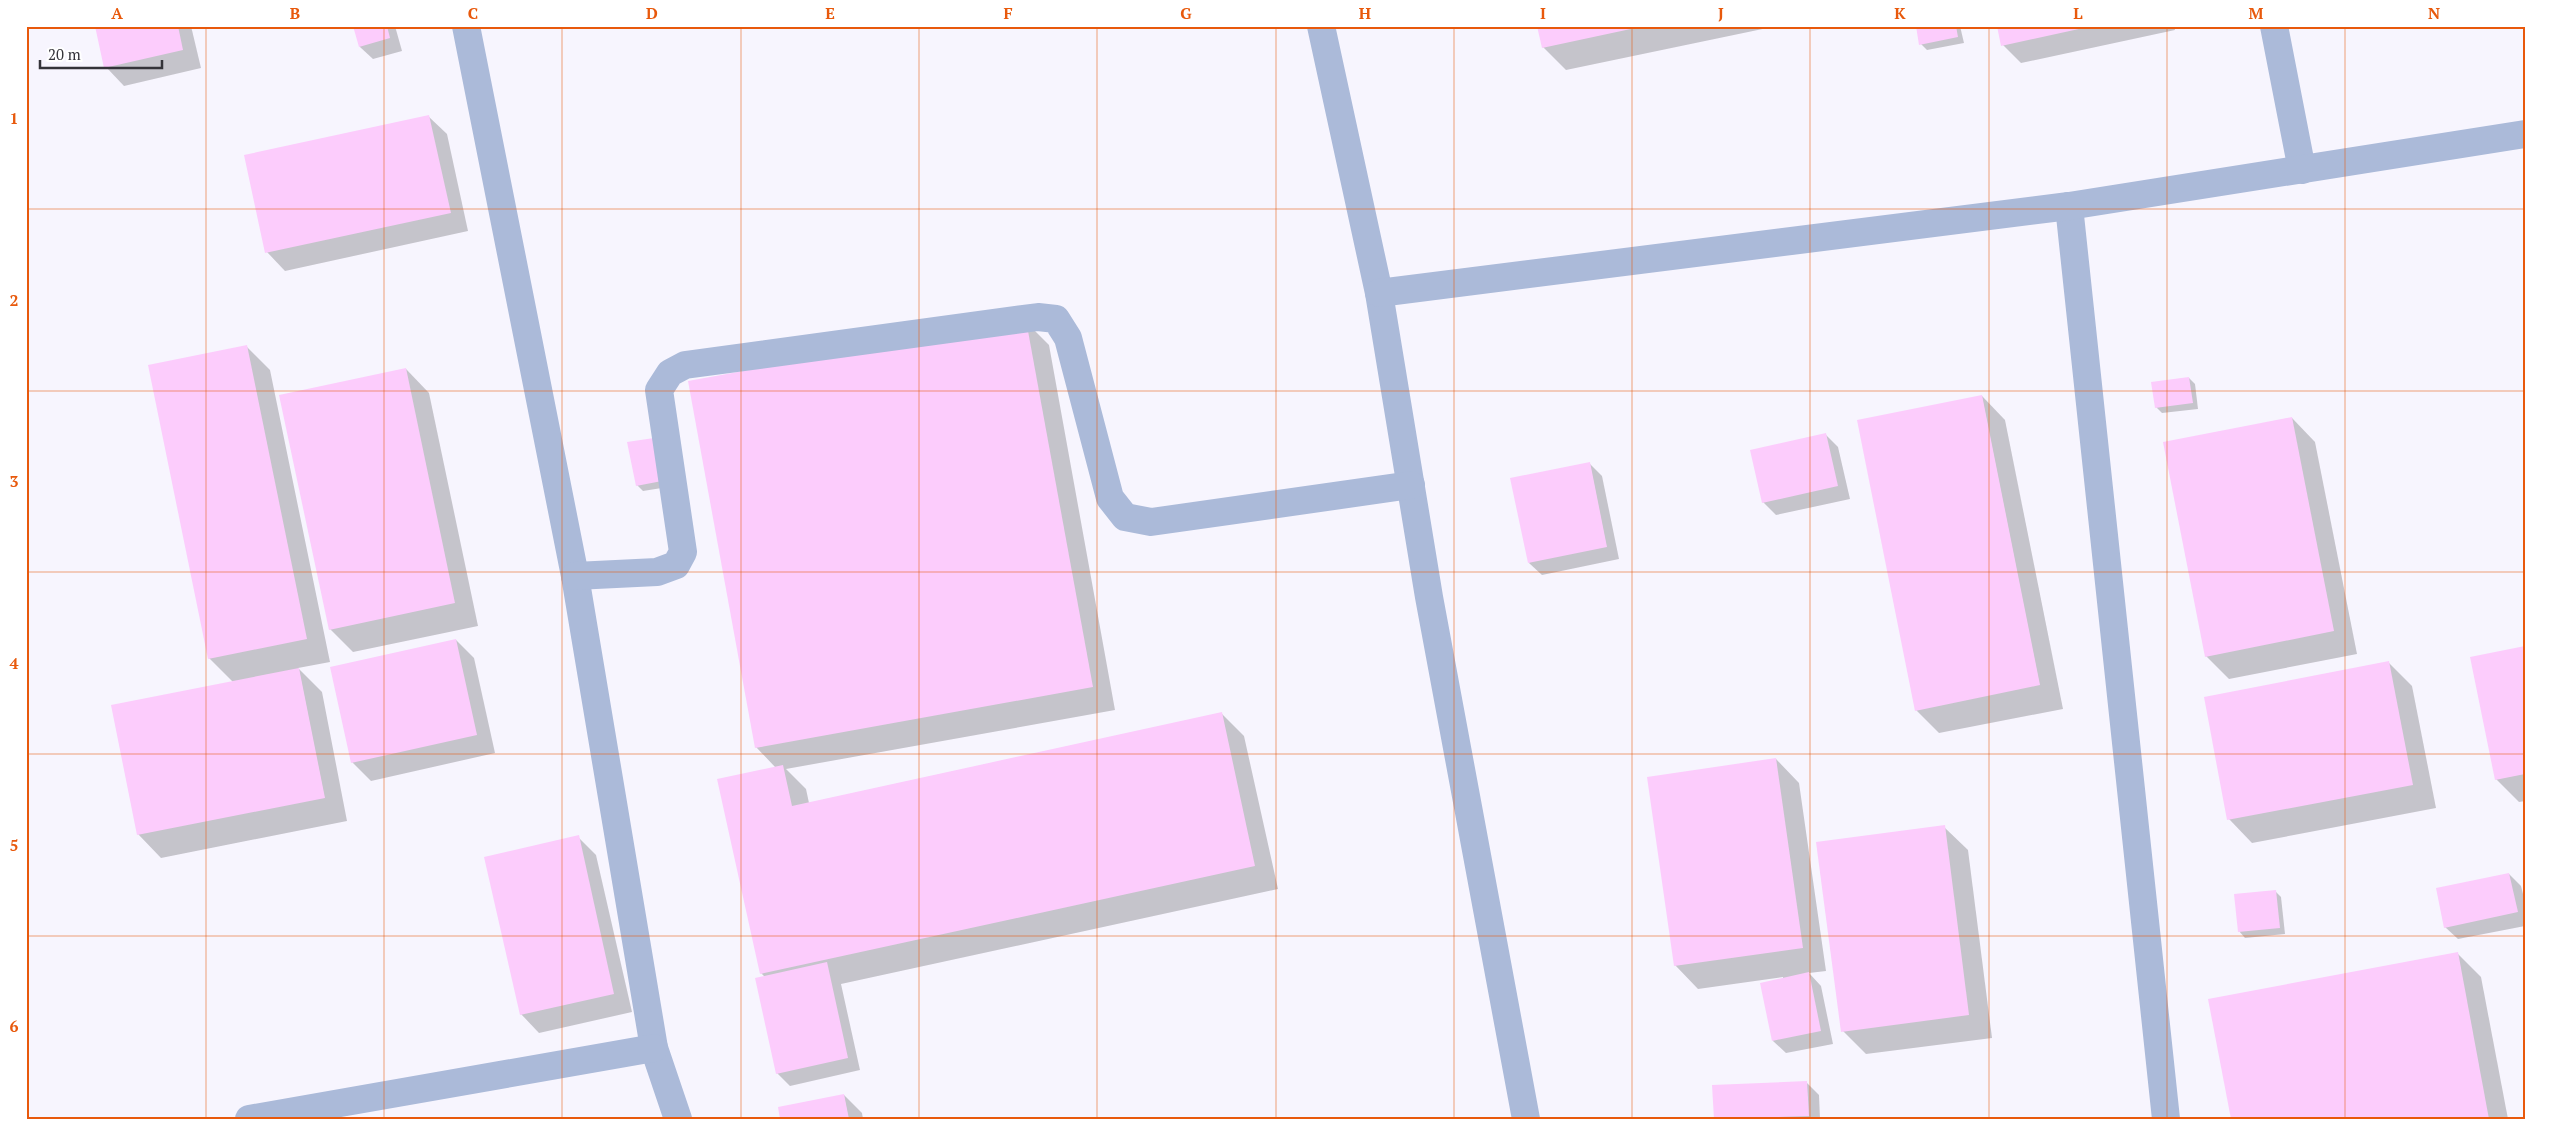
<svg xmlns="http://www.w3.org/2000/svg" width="2551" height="1145" viewBox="0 0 2551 1145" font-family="'PT Serif',serif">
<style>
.shadow{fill:#0003}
.building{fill:#fcccfc}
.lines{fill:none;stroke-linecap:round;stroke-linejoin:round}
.minor{stroke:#abbad9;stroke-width:28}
.grid{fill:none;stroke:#e8590c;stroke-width:1;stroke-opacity:0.55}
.neatline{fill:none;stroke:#e8590c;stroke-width:2}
.grid-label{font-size:16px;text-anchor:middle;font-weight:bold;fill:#e8590c}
</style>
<rect width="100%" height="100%" fill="#f7f5fe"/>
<g class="shadow">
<polygon points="96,26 191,26 201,68 124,86 106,67"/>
<polygon points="354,26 395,26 402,51 373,59 360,47"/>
<polygon points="1538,26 1777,26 1566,70 1543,47"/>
<polygon points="1917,26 1960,26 1964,43 1927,50 1921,44"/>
<polygon points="1999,26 2174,26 2175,30 2021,63 2003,45"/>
<polygon points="428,116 447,134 468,231 285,271 267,252"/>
<polygon points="1025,321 1049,345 1115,710 786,769 806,789 809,803 1221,713 1244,736 1278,889 841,984 860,1070 790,1086 777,1073 765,977 761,973 776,768 756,747"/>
<polygon points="247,347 270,370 330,662 298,668 322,692 347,821 161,858 138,834 233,682 209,658"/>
<polygon points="406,369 429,393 478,626 353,652 330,629"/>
<polygon points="2189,378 2195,384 2198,409 2162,413 2156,407"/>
<polygon points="1982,396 2005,420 2063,709 1939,733 1916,710"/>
<polygon points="2292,418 2315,442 2357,654 2229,679 2206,656"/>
<polygon points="1825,434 1838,447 1850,499 1776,515 1763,502"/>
<polygon points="629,443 668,487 643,491 637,485"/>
<polygon points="1589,463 1602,476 1619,559 1542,575 1529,563"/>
<polygon points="456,640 474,658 495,753 371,781 352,762"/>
<polygon points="2525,648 2525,801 2519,802 2496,779"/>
<polygon points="2389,663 2412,686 2436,808 2252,843 2229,819"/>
<polygon points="1776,759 1799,783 1826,971 1809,973 1821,986 1833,1044 1786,1053 1773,1041 1761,984 1783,979 1783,977 1698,989 1675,965"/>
<polygon points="1944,827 1968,850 1992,1038 1866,1054 1843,1031"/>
<polygon points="578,837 596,855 632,1012 539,1033 521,1014"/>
<polygon points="2509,874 2521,886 2525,902 2525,926 2458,939 2445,927"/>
<polygon points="2275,891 2281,897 2285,934 2245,938 2239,931"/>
<polygon points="2457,953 2481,977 2508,1119 2232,1119"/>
<polygon points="1806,1082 1819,1095 1820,1119 1715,1119"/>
<polygon points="844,1095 862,1113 863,1119 781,1119"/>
</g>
<g class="building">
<polygon points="95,26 178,26 183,50 104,68"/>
<polygon points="353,26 387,26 390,38 359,47"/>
<polygon points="1537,26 1640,26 1640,27 1542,48"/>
<polygon points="1916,26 1956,26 1958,37 1919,45"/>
<polygon points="1997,26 2088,26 2088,27 2001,46"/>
<polygon points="429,115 451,213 265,253 244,155"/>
<polygon points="1026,320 1093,687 755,748 688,381"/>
<polygon points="247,345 307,639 208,659 148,365"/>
<polygon points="406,368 455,603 329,630 279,395"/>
<polygon points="2189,377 2193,403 2155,408 2151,382"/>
<polygon points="1982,395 2040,685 1915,711 1857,420"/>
<polygon points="2292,417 2334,631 2205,657 2163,442"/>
<polygon points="1826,433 1838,486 1762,503 1750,450"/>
<polygon points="654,438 662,481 636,486 627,442"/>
<polygon points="1590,462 1607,547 1528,563 1510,478"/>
<polygon points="456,639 477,735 351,763 330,667"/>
<polygon points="2525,646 2525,774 2495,780 2470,657"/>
<polygon points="2389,661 2413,785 2227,820 2204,697"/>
<polygon points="299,668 325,798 137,835 111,705"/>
<polygon points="1222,712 1255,866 760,974 717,779 783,765 792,806"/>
<polygon points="1776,758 1803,948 1674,966 1647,777"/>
<polygon points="1945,825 1969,1015 1841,1032 1816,842"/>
<polygon points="579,835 614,994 520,1015 484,857"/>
<polygon points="2509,873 2518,912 2444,928 2436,888"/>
<polygon points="2276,890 2280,928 2238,932 2234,894"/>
<polygon points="2458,952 2489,1119 2231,1119 2208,999"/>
<polygon points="827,962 848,1058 776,1074 755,978"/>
<polygon points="1809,972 1821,1031 1772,1041 1760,983"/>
<polygon points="1807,1081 1809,1116 1714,1119 1712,1085"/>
<polygon points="844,1094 849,1119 780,1119 778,1107"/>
</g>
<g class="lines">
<g class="minor">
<polyline points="466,26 575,576 654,1048 678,1119"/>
<polyline points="1321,26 1379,293 1429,597 1526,1119"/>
<polyline points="2274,26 2302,170"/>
<polyline points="2069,206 2166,1119"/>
<polyline points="1379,293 2069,206 2525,134"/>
<polyline points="575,576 657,572 676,565 683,552 659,390 670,373 685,365 1038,317 1056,319 1068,338 1110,498 1125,517 1151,522 1411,485"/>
<polyline points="249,1119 654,1048"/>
</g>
</g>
<path class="grid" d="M206,26V1119M384,26V1119M562,26V1119M741,26V1119M919,26V1119M1097,26V1119M1276,26V1119M1454,26V1119M1632,26V1119M1810,26V1119M1989,26V1119M2167,26V1119M2345,26V1119M26,209H2525M26,391H2525M26,572H2525M26,754H2525M26,936H2525"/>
<rect width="2551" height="1145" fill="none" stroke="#ffffff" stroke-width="55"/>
<path d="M40 60v8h122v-8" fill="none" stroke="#343339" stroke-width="2.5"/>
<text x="48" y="60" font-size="15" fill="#343339" stroke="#ffffff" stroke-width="4" paint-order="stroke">20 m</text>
<rect x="28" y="28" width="2496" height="1090" class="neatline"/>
<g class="grid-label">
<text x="117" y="19">A</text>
<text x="295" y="19">B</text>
<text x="473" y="19">C</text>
<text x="652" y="19">D</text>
<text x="830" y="19">E</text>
<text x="1008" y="19">F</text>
<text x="1186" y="19">G</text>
<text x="1365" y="19">H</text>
<text x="1543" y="19">I</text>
<text x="1721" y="19">J</text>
<text x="1900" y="19">K</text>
<text x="2078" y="19">L</text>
<text x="2256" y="19">M</text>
<text x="2434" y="19">N</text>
<text x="14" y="124">1</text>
<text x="14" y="306">2</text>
<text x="14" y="487">3</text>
<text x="14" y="669">4</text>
<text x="14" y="851">5</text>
<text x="14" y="1032">6</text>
</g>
</svg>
